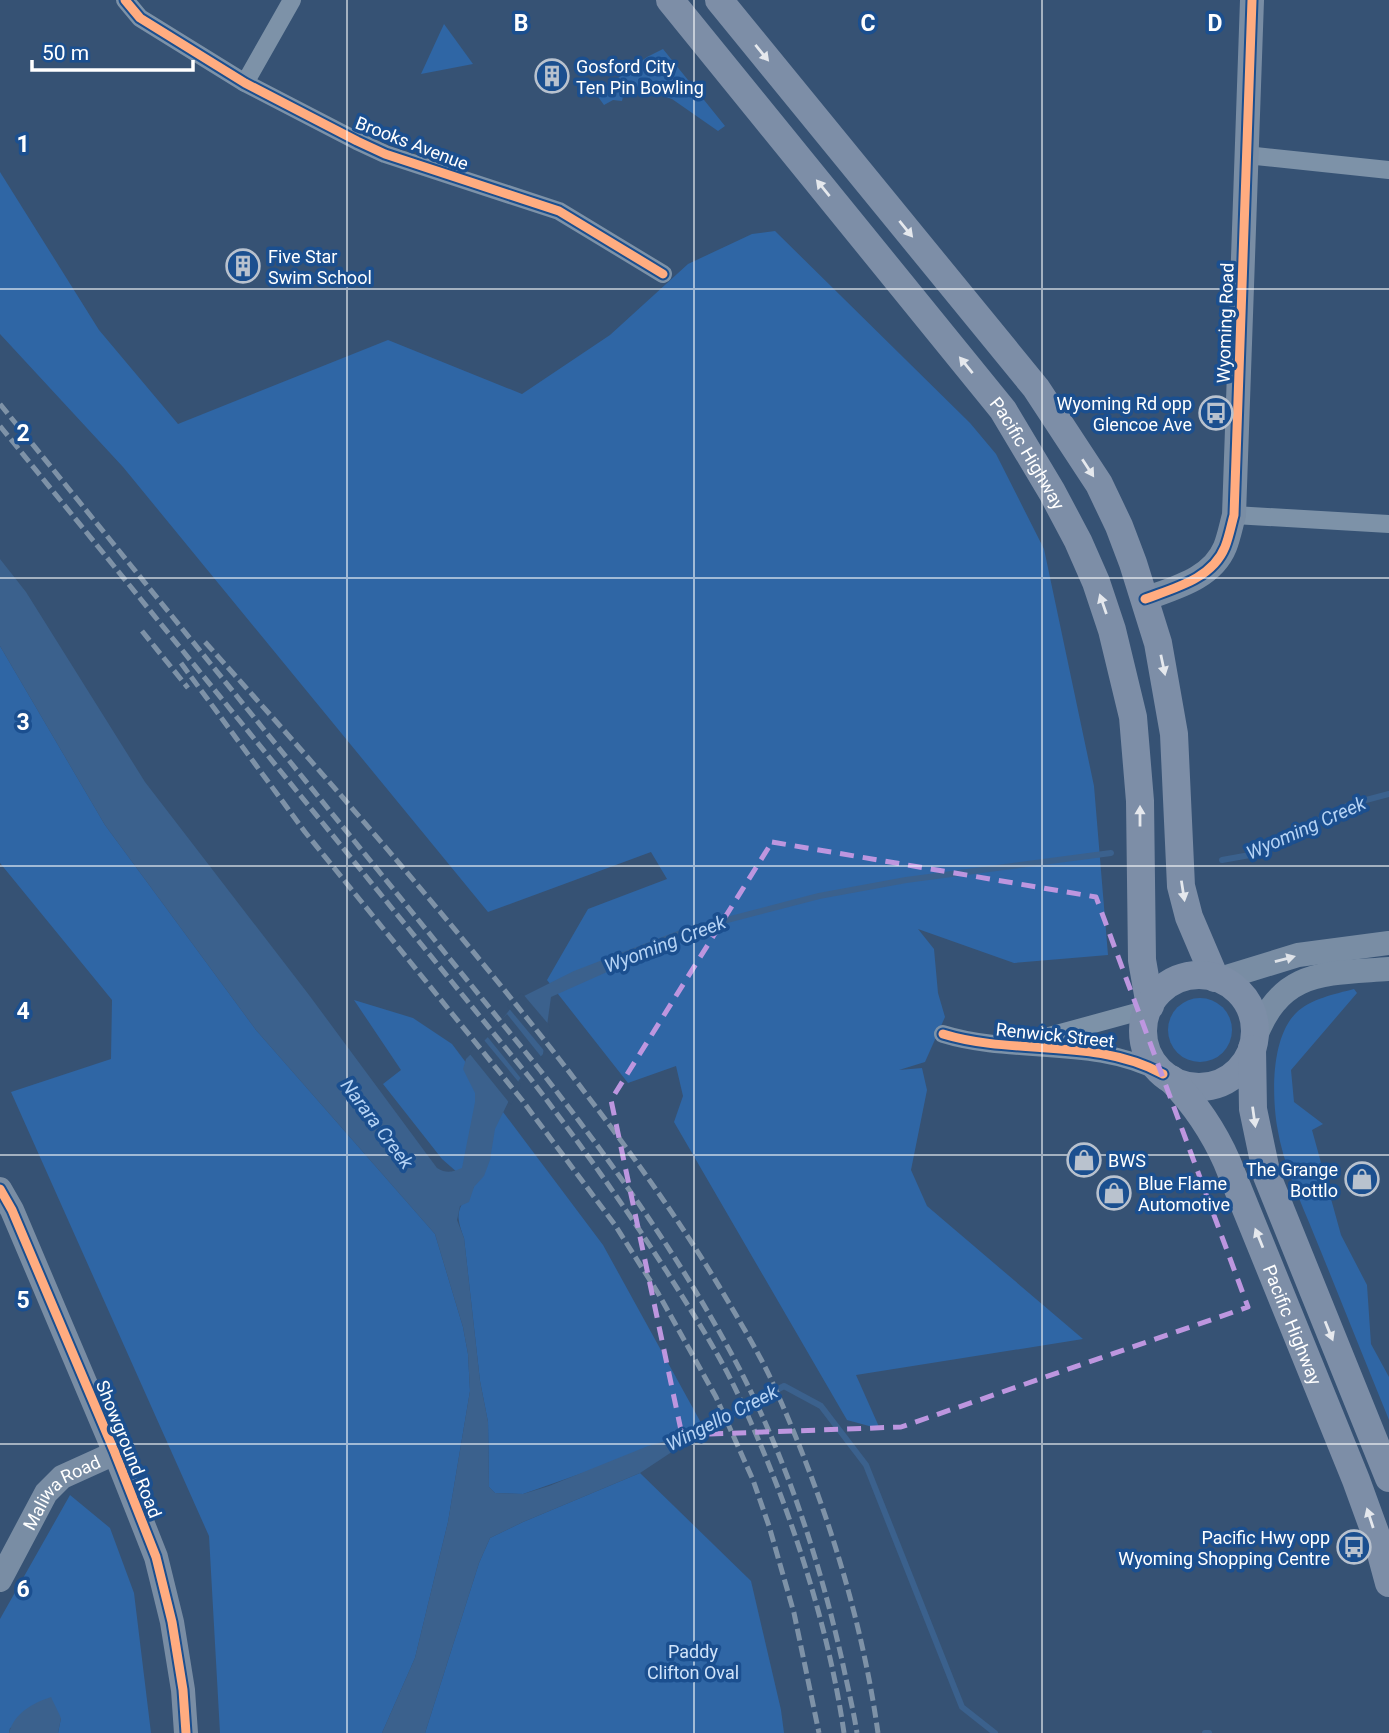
<svg xmlns="http://www.w3.org/2000/svg" width="1389" height="1733" viewBox="0 0 1389 1733" font-family="Roboto,sans-serif">
<style>
.green{fill:#2f66a5}
.water{fill:#3b618d}
.pier{fill:#365274}
.lines{fill:none;stroke-linecap:round;stroke-linejoin:round}
.stream{stroke:#3b618d;stroke-width:6}
.street{stroke:#7d92a8;stroke-width:18}
.secondary{stroke:#798da4;stroke-width:24}
.primary{stroke:#7d8ea7;stroke-width:28}
.rail{stroke:#7e92a7;stroke-width:5;stroke-dasharray:12 5;stroke-linecap:butt}
.cycleway-casing{stroke:#1b4f8f;stroke-width:13}
.cycleway{stroke:#ffac80;stroke-width:9}
.oneway{fill:#e5e8ed}
.oneway2{fill:#dee2e8}
.marked{fill:none;stroke:#bd96df;stroke-width:5;stroke-dasharray:14 9;stroke-linejoin:round}
.grid{fill:none;stroke:#fff;stroke-width:2;stroke-opacity:0.55}
.labels{text-anchor:middle;dominant-baseline:central;stroke-width:7;stroke-linejoin:round;paint-order:stroke}
.poi-label{font-size:18px;fill:#fff;stroke:#1b4f8f;text-anchor:start}
.street-label{font-size:18px;fill:#fff;stroke:#1b4f8f}
.park-label{font-size:18px;fill:#cfe3fa;stroke:#1b4f8f}
.water-label{font-size:19px;font-style:italic;fill:#b5d3f5;stroke:#1b4f8f}
.grid-label{font-size:23px;text-anchor:middle;font-weight:bold;fill:#fff;stroke:#1b4f8f;stroke-width:7;stroke-linejoin:round;paint-order:stroke}
</style>
<rect width="100%" height="100%" fill="#365274"/>
<g class="green">
<polygon points="444,24 473,64 421,74"/>
<polygon points="663,49 725,126 718,131 672,99 626,83 622,101 613,100 604,105 596,94 647,57"/>
<polygon points="0,172 99,330 178,424 388,340 522,394 610,335 688,264 752,234 775,231 970,423 996,454 1044,549 1094,786 1108,955 1014,963 918,929 934,949 938,993 945,1017 925,1062 899,1070 922,1068 927,1090 911,1170 927,1206 1083,1339 856,1375 880,1429 847,1420 674,1122 683,1096 676,1066 628,1083 547,980 588,909 667,879 651,852 488,912 123,467 0,334"/>
<polygon points="0,646 105,825 256,1030 435,1234 463,1327 468,1354 470,1391 448,1522 415,1658 382,1733 220,1733 209,1536 11,1092 111,1059 112,1000 0,863"/>
<path d="M1354,989L1357,993L1291,1070L1294,1102L1323,1124L1312,1130L1341,1235L1367,1285L1371,1344L1389,1377V1420C1364,1359 1340,1298 1315,1237C1301,1202 1283,1165 1277,1126C1272,1094 1271,1038 1296,1013C1310,999 1335,994 1354,989Z"/>
<circle cx="1200" cy="1030" r="32"/>
<path d="M354,1000L413,1018L452,1044L603,1245L705,1430L523,1494L495,1493L489,1487L488,1422L480,1381L464,1238C454,1211 458,1209 474,1187L442,1159L383,1084L401,1070Z"/>
<polygon points="640,1473 751,1581 781,1710 784,1733 425,1733 479,1563 490,1538 523,1522"/>
<polygon points="70,1495 110,1528 134,1593 151,1733 58,1733 61,1718 10,1728 9,1733 0,1733 0,1619"/>
</g>
<g class="water">
<path d="M0,559L26,592L145,782L309,995L437,1168C447,1174 452,1172 462,1168L475,1102V1093L463,1069L466,1059L490,1035L518,999L574,971L696,924L708,923L701,930L551,997L543,1054L519,1080L495,1129L490,1160L484,1176L474,1187L469,1202L460,1206L457,1220L464,1238L480,1381L488,1422L489,1487L495,1493L523,1494L549,1486L648,1446L705,1430L640,1473L523,1522L490,1538L479,1563L425,1733H382L415,1658L448,1522L470,1391L468,1354L463,1327L435,1234L256,1030L105,825L0,646Z"/>
<path d="M51,1697L61,1718L58,1733H9C14,1713 33,1703 51,1697Z"/>
</g>
<g class="pier">
<polygon points="522,993 550,1026 546,1053 507,1006"/>
<polygon points="507,1014 543,1059 523,1081 486,1035"/>
<polygon points="484,1040 521,1085 511,1105 469,1053"/>
</g>
<g class="lines">
<g class="stream">
<polyline points="1222,860 1250,855 1351,804 1389,794"/>
<polyline points="700,927 819,896 906,880 1111,853"/>
<polyline points="698,1433 784,1386 821,1406 866,1465 962,1707 995,1733"/>
<polyline points="1205,1733 1209,1733"/>
</g>
<g class="street">
<polyline points="125,0 140,18 245,83 357,141 385,154 559,211 663,274"/>
<polyline points="245,83 292,0"/>
<polyline points="1246,155 1389,170"/>
<polyline points="1234,515 1389,524"/>
<path d="M943,1034C1014,1056 1095,1037 1163,1074"/>
<polyline points="1031,1041 1148,1009"/>
</g>
<g class="secondary">
<path d="M1145,599C1174,588 1212,579 1225,547C1229,537 1231,526 1234,515L1252,0"/>
<polyline points="1220,979 1298,955 1389,943"/>
<path d="M1254,1041C1280,969 1323,974 1389,969"/>
<polyline points="0,1189 12,1210 115,1453 156,1557 172,1622 183,1690 186,1733"/>
<path id="s1" d="M0,1580L46,1493L62,1477L115,1453"/>
</g>
<g class="primary">
<path id="s2" d="M670,0L1003,410L1052,492L1078,541L1096,582L1112,630L1133,717L1140,801L1142,960L1150,1006"/>
<polyline points="719,0 1036,388 1099,484 1119,526 1133,563 1158,643 1174,734 1181,886 1189,917 1215,978"/>
<circle cx="1199" cy="1031" r="56"/>
<polyline points="1252,1049 1253,1109 1267,1176 1389,1478"/>
<path id="s3" d="M1171,1079C1195,1104 1213,1130 1227,1162L1356,1480L1376,1535L1389,1583"/>
</g>
<g class="rail">
<path d="M0,404L540,1070C607,1156 672,1246 725,1342C780,1440 817,1550 842,1660C847,1684 853,1708 857,1733"/>
<path d="M0,426L530,1078C578,1141 624,1205 667,1272C690,1309 715,1347 734,1386C784,1489 828,1620 844,1733"/>
<polyline points="142,631 188,688"/>
<path d="M205,642C325,775 442,910 553,1051C616,1132 677,1214 729,1303C743,1327 758,1352 770,1377C821,1489 861,1611 878,1733"/>
<polyline points="181,663 305,832 522,1100 615,1225 658,1293 716,1397 753,1480 769,1526 794,1613 819,1733"/>
</g>
<defs>
<g id="cycleway">
<polyline points="125,0 140,18 245,83 357,141 385,154 559,211 663,274"/>
<path d="M1145,599C1174,588 1212,579 1225,547C1229,537 1231,526 1234,515L1252,0"/>
<path d="M943,1034C1014,1056 1095,1037 1163,1074"/>
<polyline points="0,1189 12,1210 115,1453 156,1557 172,1622 183,1690 186,1733"/>
</g>
</defs>
<use href="#cycleway" class="cycleway-casing"/>
<use href="#cycleway" class="cycleway"/>
</g>
<defs><path id="oneway-solid" d="M-6-.8H1V-3.2L6.5 0L1 3.2V.8H-6Z" transform="scale(1.75)"/></defs>
<g class="oneway">
<use href="#oneway-solid" transform="translate(762 53) rotate(51)"/>
<use href="#oneway-solid" transform="translate(823 188) rotate(-129)"/>
<use href="#oneway-solid" transform="translate(906 229) rotate(51)"/>
<use href="#oneway-solid" transform="translate(966 365) rotate(-129)"/>
<use href="#oneway-solid" transform="translate(1088 468) rotate(57)"/>
<use href="#oneway-solid" transform="translate(1103 604) rotate(-109)"/>
<use href="#oneway-solid" transform="translate(1163 665) rotate(78)"/>
<use href="#oneway-solid" transform="translate(1140 816) rotate(-90)"/>
<use href="#oneway-solid" transform="translate(1183 891) rotate(81)"/>
<use href="#oneway-solid" transform="translate(1254 1117) rotate(82)"/>
<use href="#oneway-solid" transform="translate(1259 1238) rotate(-112)"/>
<use href="#oneway-solid" transform="translate(1329 1331) rotate(68)"/>
<use href="#oneway-solid" transform="translate(1370 1518) rotate(-108)"/>
</g>
<use class="oneway2" href="#oneway-solid" transform="translate(1285 959) rotate(-15)"/>
<path class="marked" d="M772,842L1096,897L1248,1307L901,1427L682,1435L611,1100Z"/>
<path class="grid" d="M347,0V1733M694,0V1733M1042,0V1733M0,289H1389M0,578H1389M0,866H1389M0,1155H1389M0,1444H1389"/>
<defs>
<symbol id="building-ring" viewBox="-11 -11 22 22"><circle r="9.5" fill="#1b4f8f" stroke="#b9c2ce" stroke-width="1.5"/><path d="M-4-6H4V6H1V3H-1V6H-4ZM-2.5-4.3h1.7v1.8h-1.7ZM.8-4.3h1.7v1.8H.8ZM-2.5-1h1.7V.8h-1.7ZM.8-1h1.7V.8H.8Z" fill="#b9c2ce"/></symbol>
<symbol id="bus-ring" viewBox="-11 -11 22 22"><circle r="9.5" fill="#1b4f8f" stroke="#b9c2ce" stroke-width="1.5"/><path d="M-5-6H5V4H4V6H2V4H-2V6H-4V4H-5ZM-3.5-4V0h7V-4ZM-3.5 1.2v1.5H-2V1.2ZM2 1.2v1.5H3.5V1.2Z" fill="#b9c2ce"/></symbol>
<symbol id="shop-ring" viewBox="-11 -11 22 22"><circle r="9.5" fill="#1b4f8f" stroke="#b9c2ce" stroke-width="1.5"/><path d="M-5-2.5h2.3a2.7 3.5 0 0 1 5.4 0H5L5.5 6h-11ZM-1.5-2.5h3a1.5 2.3 0 0 0-3 0Z" fill="#b9c2ce"/></symbol>
</defs>
<g fill-rule="evenodd">
<use href="#building-ring" x="533" y="57" width="38" height="38"/>
<use href="#building-ring" x="224" y="247" width="38" height="38"/>
<use href="#bus-ring" x="1197" y="394" width="38" height="38"/>
<use href="#shop-ring" x="1065" y="1141" width="38" height="38"/>
<use href="#shop-ring" x="1343" y="1160" width="38" height="38"/>
<use href="#shop-ring" x="1095" y="1174" width="38" height="38"/>
<use href="#bus-ring" x="1335" y="1528" width="38" height="38"/>
</g>
<g class="labels">
<g class="poi-label">
<text x="576" y="66">Gosford City<tspan x="576" dy="21">Ten Pin Bowling</tspan></text>
<text x="268" y="256">Five Star<tspan x="268" dy="21">Swim School</tspan></text>
<text x="1192" y="403" text-anchor="end">Wyoming Rd opp<tspan x="1192" dy="21">Glencoe Ave</tspan></text>
<text x="1108" y="1160">BWS</text>
<text x="1338" y="1169" text-anchor="end">The Grange<tspan x="1338" dy="21">Bottlo</tspan></text>
<text x="1138" y="1183">Blue Flame<tspan x="1138" dy="21">Automotive</tspan></text>
<text x="1330" y="1537" text-anchor="end">Pacific Hwy opp<tspan x="1330" dy="21">Wyoming Shopping Centre</tspan></text>
</g>
<g class="street-label">
<text transform="translate(412 143) rotate(21)">Brooks Avenue</text>
<text transform="translate(1225 323) rotate(-88)">Wyoming Road</text>
<text stroke="none"><textPath href="#s2" startOffset="578">Pacific Highway</textPath></text>
<text transform="translate(1055 1035) rotate(6)">Renwick Street</text>
<text stroke="none"><textPath href="#s3" startOffset="276">Pacific Highway</textPath></text>
<text transform="translate(129 1449) rotate(68)">Showground Road</text>
<text stroke="none"><textPath href="#s1" startOffset="110">Maliwa Road</textPath></text>
</g>
<g class="park-label">
<text x="693" y="1651">Paddy<tspan x="693" dy="21">Clifton Oval</tspan></text>
</g>
<g class="water-label">
<text transform="translate(1306 828) rotate(-24)">Wyoming Creek</text>
<text transform="translate(665 944) rotate(-21)">Wyoming Creek</text>
<text transform="translate(377 1124) rotate(53)">Narara Creek</text>
<text transform="translate(722 1418) rotate(-27)">Wingello Creek</text>
</g>
</g>
<g class="grid-label">
<text x="521" y="31">B</text>
<text x="868" y="31">C</text>
<text x="1215" y="31">D</text>
<text x="23" y="152">1</text>
<text x="23" y="441">2</text>
<text x="23" y="730">3</text>
<text x="23" y="1019">4</text>
<text x="23" y="1308">5</text>
<text x="23" y="1597">6</text>
</g>
<path d="M32 60v10h161v-10" fill="none" stroke="#ffffff" stroke-width="3.5"/>
<text x="42" y="60" font-size="21" fill="#ffffff" stroke="#1b4f8f" stroke-width="5" paint-order="stroke">50 m</text>
</svg>
